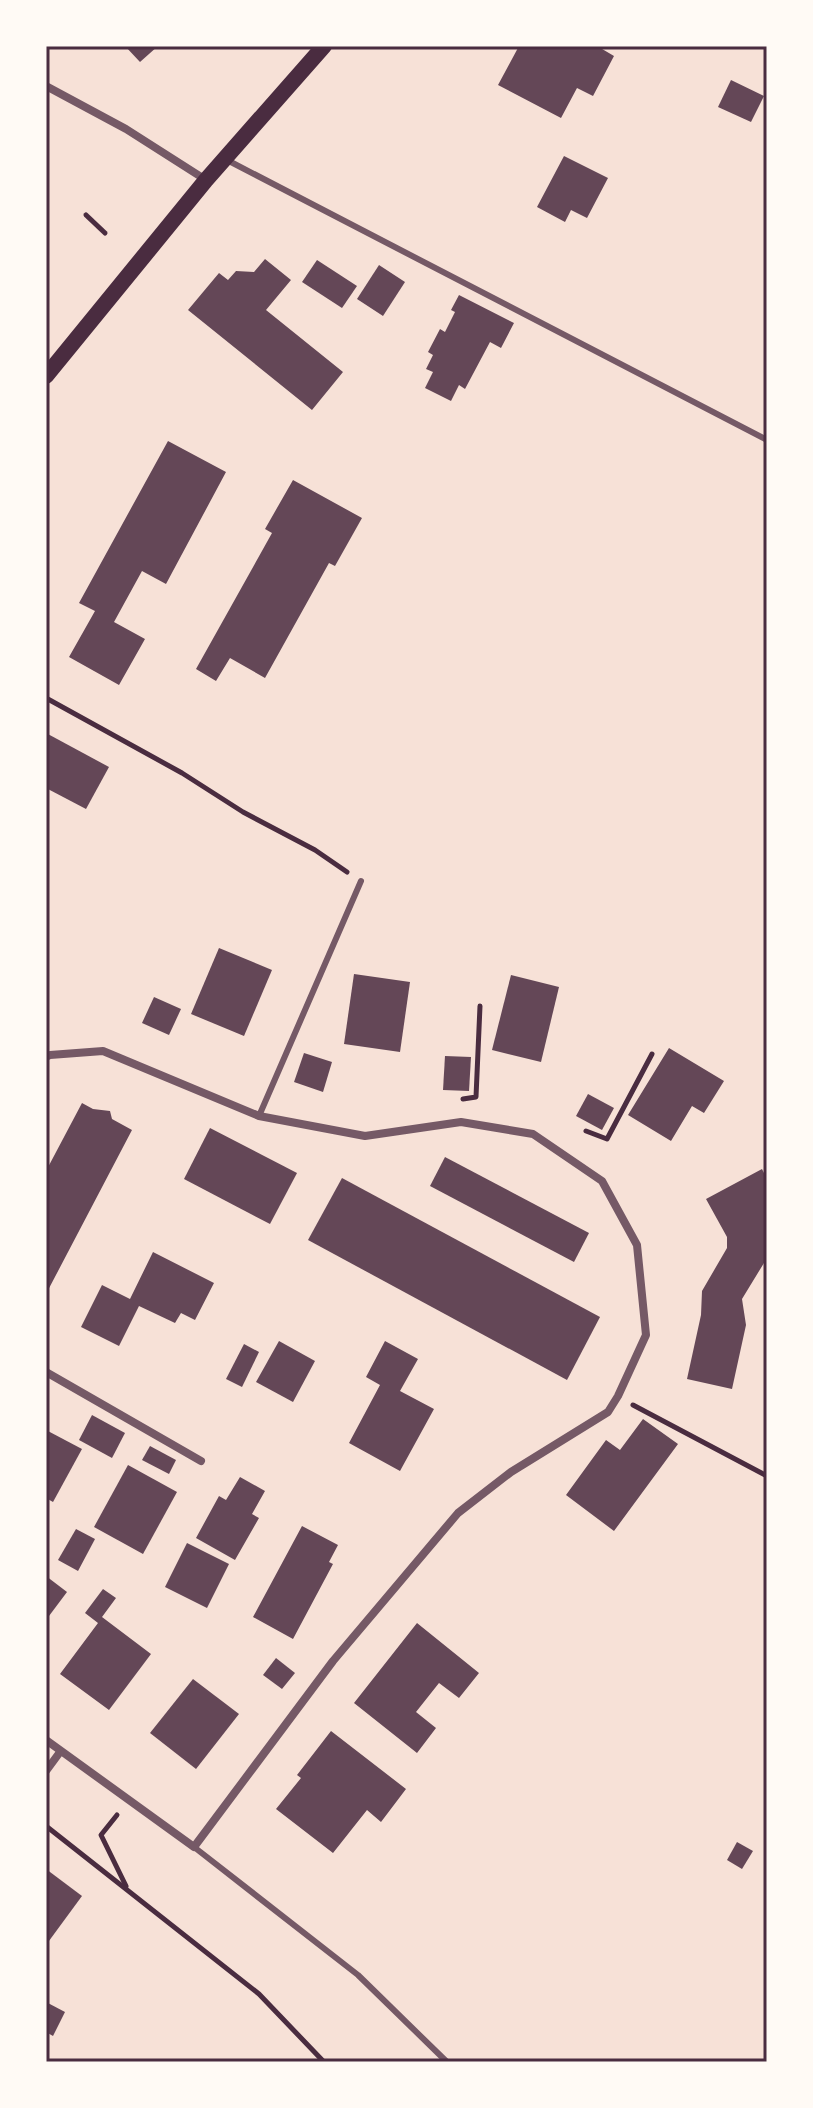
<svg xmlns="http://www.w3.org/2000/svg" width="813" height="2108" viewBox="0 0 813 2108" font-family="'Fira Sans',sans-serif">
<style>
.building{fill:#644757}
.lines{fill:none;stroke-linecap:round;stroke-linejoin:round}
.path{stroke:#4a2c40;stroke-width:5}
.service{stroke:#755966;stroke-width:6}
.minor{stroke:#755966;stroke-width:8}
.secondary{stroke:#4a2c40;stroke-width:16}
.neatline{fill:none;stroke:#4a2c40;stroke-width:3}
</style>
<rect width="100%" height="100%" fill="#f7e1d7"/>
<g class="building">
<polygon points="125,46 158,46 140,62"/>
<polygon points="519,46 597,46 614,56 593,96 577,88 561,118 498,85"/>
<polygon points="731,80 764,96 751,122 718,107"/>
<polygon points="564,156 608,178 587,218 571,210 565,222 537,207"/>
<polygon points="265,259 291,280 266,310 343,372 312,410 188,310 219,273 228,280 236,271 254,272"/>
<polygon points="317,260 357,286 342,308 302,282"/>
<polygon points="379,265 405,282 383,316 357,299"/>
<polygon points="459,295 514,323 501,348 490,342 465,389 459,385 451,401 425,388 433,372 426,369 433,355 428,352 440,329 445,332 455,312 451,310"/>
<polygon points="168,441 226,472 166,584 142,571 114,622 145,639 119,685 69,657 95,611 79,603"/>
<polygon points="293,480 362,518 335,566 329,563 265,678 230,658 216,681 196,669 272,533 265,529"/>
<polygon points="46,733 109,767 86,809 46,788"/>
<polygon points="219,948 272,970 244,1036 191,1014"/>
<polygon points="354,974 410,982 400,1052 344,1044"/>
<polygon points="511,975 559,987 541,1062 492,1050"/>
<polygon points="154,997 181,1009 169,1035 142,1023"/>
<polygon points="669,1048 724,1081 704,1113 692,1106 671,1141 628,1115"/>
<polygon points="304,1053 332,1062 323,1092 294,1082"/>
<polygon points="445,1056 471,1057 469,1091 443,1090"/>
<polygon points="588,1094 614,1108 602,1130 576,1116"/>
<polygon points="82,1103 93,1109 110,1111 112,1119 132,1130 46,1294 46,1171"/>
<polygon points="210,1128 297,1173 270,1224 184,1179"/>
<polygon points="445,1157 589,1233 574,1262 430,1186"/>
<polygon points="762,1169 767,1179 767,1258 742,1299 746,1325 732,1389 687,1379 701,1315 702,1291 727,1248 727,1237 706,1199"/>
<polygon points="342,1178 600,1317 567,1380 308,1240"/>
<polygon points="153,1252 214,1283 195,1320 181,1313 175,1323 139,1306 119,1346 81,1327 102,1285 130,1299"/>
<polygon points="279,1341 315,1361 293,1402 256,1382"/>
<polygon points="385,1341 418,1359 400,1391 434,1409 400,1471 349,1443 380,1385 366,1377"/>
<polygon points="244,1344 259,1352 242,1387 226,1379"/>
<polygon points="92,1415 125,1433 112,1458 79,1440"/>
<polygon points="643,1419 678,1444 614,1531 566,1495 606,1440 620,1450"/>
<polygon points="46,1430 82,1449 53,1502 46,1498"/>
<polygon points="150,1446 176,1460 169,1474 142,1460"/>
<polygon points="128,1465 177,1492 143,1554 94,1527"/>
<polygon points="240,1477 265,1491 252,1514 259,1518 235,1560 196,1538 219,1496 226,1500"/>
<polygon points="302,1526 338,1545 329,1562 333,1564 293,1639 253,1617"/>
<polygon points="76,1529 95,1539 78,1571 58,1560"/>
<polygon points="187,1543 229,1564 207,1608 165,1587"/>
<polygon points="46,1576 67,1592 46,1620"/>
<polygon points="103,1589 116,1598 102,1617 151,1654 109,1710 60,1674 98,1623 85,1613"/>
<polygon points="417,1623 479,1673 459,1698 439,1683 416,1712 436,1728 417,1753 354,1703"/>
<polygon points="276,1658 295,1673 282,1689 263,1675"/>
<polygon points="193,1679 239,1714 196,1769 150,1733"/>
<polygon points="331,1731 406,1789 381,1822 367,1810 333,1853 276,1809 301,1778 297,1775"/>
<polygon points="737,1842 753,1851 742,1869 727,1860"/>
<polygon points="46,1869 82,1896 46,1945"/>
<polygon points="46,2002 65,2012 53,2036 46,2032"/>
</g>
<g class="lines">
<g class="path">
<polyline points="86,215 105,233"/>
<polyline points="46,698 182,773 243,812 315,850 347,872"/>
<polyline points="463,1099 476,1097 480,1006"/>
<polyline points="586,1131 607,1139 652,1054"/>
<polyline points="633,1405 767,1476"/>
<polyline points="117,1815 101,1835 126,1886"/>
<polyline points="46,1826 259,1994 324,2062"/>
</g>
<g class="service">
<polyline points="227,160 767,440"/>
<polyline points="259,1116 361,881"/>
<polyline points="194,1847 358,1975 447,2062"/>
</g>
<g class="minor">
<polyline points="46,86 126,129 206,180"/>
<polyline points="46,1057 50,1055 103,1051 259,1116 365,1136 461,1122 533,1134 602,1181 637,1245 646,1335 618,1396 608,1412 511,1472 458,1513 333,1661 194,1847 46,1740"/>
<polyline points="46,1372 201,1461"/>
<polyline points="46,1771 60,1752"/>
</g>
<polyline class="secondary" points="46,376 206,180 324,46"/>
</g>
<rect width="813" height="2108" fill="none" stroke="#fffaf5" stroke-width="96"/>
<rect x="48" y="48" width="717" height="2012" class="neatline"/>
</svg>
